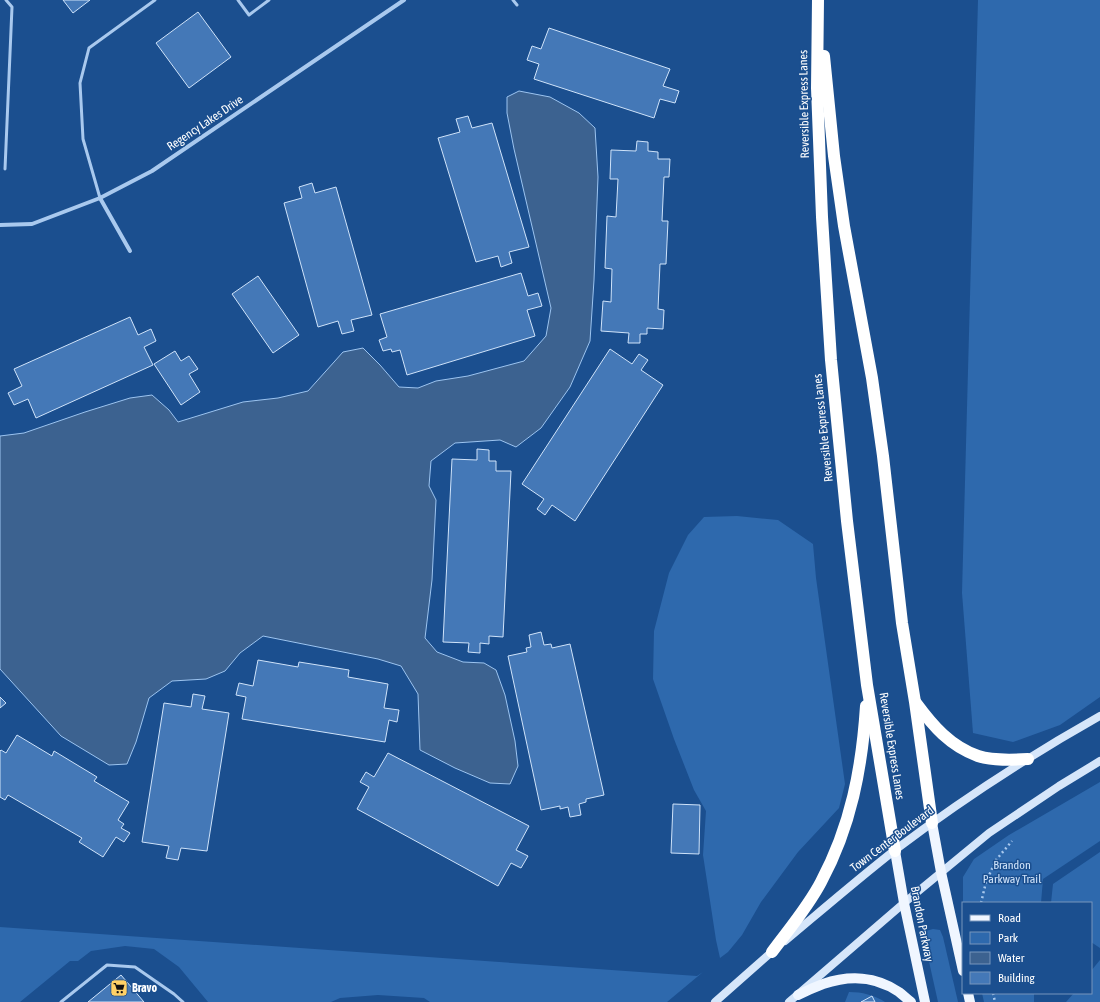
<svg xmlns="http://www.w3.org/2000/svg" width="1100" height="1002" viewBox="0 0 1100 1002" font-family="'Asap Condensed',sans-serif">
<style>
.green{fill:#2e69ad}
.water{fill:#3c6290;stroke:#9cc4f0}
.building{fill:#4478b7;stroke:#cfe3fa}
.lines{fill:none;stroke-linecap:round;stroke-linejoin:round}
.path{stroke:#a9c9ee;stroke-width:2.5;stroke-dasharray:2 3;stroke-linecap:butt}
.lane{stroke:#a9c9ee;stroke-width:3}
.street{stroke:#a9c9ee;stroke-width:4}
.secondary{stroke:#d6e6fa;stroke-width:8}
.primary{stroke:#f0f6ff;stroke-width:10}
.highway{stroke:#fff;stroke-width:12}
.labels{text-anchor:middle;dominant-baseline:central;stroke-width:3;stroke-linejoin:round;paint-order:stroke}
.street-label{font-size:12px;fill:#fff;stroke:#1b4f8f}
.park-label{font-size:12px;fill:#cfe3fa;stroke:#1b4f8f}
.poi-label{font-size:12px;font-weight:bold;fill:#fff;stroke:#1b4f8f;text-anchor:start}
</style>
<rect width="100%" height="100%" fill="#1b4f8f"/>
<g class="green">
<polygon points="978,0 1100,0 1100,697 1060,725 1013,742 973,733 962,593"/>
<polygon points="737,516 778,520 813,544 816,578 845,784 839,808 798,852 761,902 742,935 728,952 720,958 716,940 703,855 706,811 694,790 674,739 653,679 654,631 669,573 688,535 704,517"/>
<polygon points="1100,782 1100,841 1043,879 1041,903 963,903 963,877 974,859 1009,835"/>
<polygon points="1100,852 1100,948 1091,942 1091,903 1051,903 1053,884"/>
<polygon points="0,927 697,976 703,972 667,1002 430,1002 424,998 378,995 340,998 331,1002 208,1002 179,967 154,949 125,946 91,951 78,961 70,961 20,1002 0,1002"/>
<polygon points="933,929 940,930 943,937 958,1002 938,1002 924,939 926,931"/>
<polygon points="1100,960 1100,1002 1066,1002 1074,993 1091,993 1091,971"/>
<path d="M849,992C862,992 874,995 885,1002H845Z"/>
<polygon points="982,993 1034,993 1034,1002 984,1002"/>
</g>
<polygon class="water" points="519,91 550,97 579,113 595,128 598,177 594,280 590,341 570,387 541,428 516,447 500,440 455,443 431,461 429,486 436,500 432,580 425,638 437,652 463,662 484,663 496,670 505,695 515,741 518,766 510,784 490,783 455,768 420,750 418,694 401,666 378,659 263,636 240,653 225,671 206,679 172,681 149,698 136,742 127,764 109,765 61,736 0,669 0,436 24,433 85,412 130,398 152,395 169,410 178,422 243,402 278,398 308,391 343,352 363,348 380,365 399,387 418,388 436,381 468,376 524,361 546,336 551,308 514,149 507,113 507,97"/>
<g class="building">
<polygon points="63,0 90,0 73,13"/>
<polygon points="198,12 231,57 189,88 156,43"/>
<polygon points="549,28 670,69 663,86 679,91 675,103 660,99 654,118 534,79 539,64 527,60 532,46 541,49"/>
<polygon points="468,116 472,128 492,123 529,247 509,252 512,263 501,267 498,256 476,262 438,138 460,132 456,119"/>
<polygon points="637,141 648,142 648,151 658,152 658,159 670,159 669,177 664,177 662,221 668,221 666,264 660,264 658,309 664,310 663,329 647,328 647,334 640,334 640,343 628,343 629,333 601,331 603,301 611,302 612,269 605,268 607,216 616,217 618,179 610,179 611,150 636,151"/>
<polygon points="312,183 315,193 336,187 372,315 351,320 354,331 342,334 338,321 318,327 284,203 302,198 299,187"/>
<polygon points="521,273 528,296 538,293 542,306 527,310 535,336 407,375 400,350 392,352 391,349 383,351 379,340 387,337 380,314"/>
<polygon points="258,276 299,335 273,353 232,294"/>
<polygon points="130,317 138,335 151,329 156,341 144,347 153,365 36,418 28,399 14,405 8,393 22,386 14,369"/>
<polygon points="610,349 632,364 639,354 648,360 641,370 663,385 575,521 552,505 545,515 537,509 544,499 522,484"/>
<polygon points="175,351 181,361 189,356 198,369 189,374 200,392 181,405 154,364"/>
<polygon points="477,449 489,450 489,461 496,461 496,471 511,471 503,637 489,636 489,644 480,643 480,653 468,652 469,643 443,642 452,459 477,460"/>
<polygon points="541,632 544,645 551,644 552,648 570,644 604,795 586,799 586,802 579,804 581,815 570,817 568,807 560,809 560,806 541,810 508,656 527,652 526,648 531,647 529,635"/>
<polygon points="258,660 298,667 299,662 349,670 348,677 388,684 384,708 399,710 397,722 389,720 385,742 242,719 246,697 236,695 239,683 253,686"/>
<polygon points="193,694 205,696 202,709 229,713 207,851 181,848 178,860 166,858 169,846 142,842 164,703 191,707"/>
<polygon points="0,697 6,703 0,708"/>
<polygon points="17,735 52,756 54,751 97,777 94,781 129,802 118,820 124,824 121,828 130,833 124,842 116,837 103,857 79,842 82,838 8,795 5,800 0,797 0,751 1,750 6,753"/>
<polygon points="388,753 529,826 516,850 528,856 521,868 511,863 498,886 357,809 369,787 360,782 366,772 374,777"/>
<polygon points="673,804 700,805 699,854 671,853"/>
<polygon points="121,975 144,1002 88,1002"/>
<polygon points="872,996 875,1002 861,1002"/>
</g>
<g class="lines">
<g class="path">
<polyline points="981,903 986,882 996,860 1012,841"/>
<polyline points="993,993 995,1002"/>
</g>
<g class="lane">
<polyline points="238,0 249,15 269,0"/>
<polyline points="513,0 517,5"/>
<polyline points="5,169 12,7 6,0"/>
<polyline points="100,198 83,139 80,83 89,48 155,0"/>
<polyline points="61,1002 107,965 135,967 174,994 183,1002"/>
</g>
<g class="street">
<polyline points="100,198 130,251"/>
<polyline points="0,225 32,224 100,198 152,171 404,0"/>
</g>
<g class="secondary">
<path d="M785,941C822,910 858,879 895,850C960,801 1029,756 1100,716"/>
<polyline points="715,1002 775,949"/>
<polyline points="789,1002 904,903 989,833 1059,786 1100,761"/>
</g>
<g class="primary">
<polyline points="932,823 941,872 963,971"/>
<polyline points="895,851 904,903 925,1002"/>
<polyline points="968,993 970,1002"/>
<path d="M798,995C806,991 815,987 823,984C849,975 876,976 899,992C903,995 907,999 911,1002"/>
</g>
<g class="highway">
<polyline points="818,0 817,88 822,217 831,360 847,521 867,685 895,851"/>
<polyline points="824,56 834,156 844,226 872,378 883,456 902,623 915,702 932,823"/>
<path d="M916,703C933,726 950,746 978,756C993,761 1012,760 1028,759"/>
<path d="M772,952C789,929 808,907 821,882C851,826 862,768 866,706"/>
</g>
</g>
<defs>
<symbol id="supermarket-square" viewBox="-11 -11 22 22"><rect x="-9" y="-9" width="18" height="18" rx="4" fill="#ffd166" stroke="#1b4f8f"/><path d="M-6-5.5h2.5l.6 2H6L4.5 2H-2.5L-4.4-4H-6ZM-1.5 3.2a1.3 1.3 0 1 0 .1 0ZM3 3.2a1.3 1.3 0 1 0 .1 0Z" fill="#111"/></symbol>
</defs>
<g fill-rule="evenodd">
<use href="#supermarket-square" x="109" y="978" width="20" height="20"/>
</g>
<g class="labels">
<g class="street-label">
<text transform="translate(804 104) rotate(-91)">Reversible Express Lanes</text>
<text transform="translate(205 123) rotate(-34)">Regency Lakes Drive</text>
<text transform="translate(823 428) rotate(-96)">Reversible Express Lanes</text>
<text transform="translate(892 746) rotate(81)">Reversible Express Lanes</text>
<text transform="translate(892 839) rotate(-37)">Town Center Boulevard</text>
<text transform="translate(922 924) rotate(79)">Brandon Parkway</text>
</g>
<g class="park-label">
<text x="1012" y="865">Brandon<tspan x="1012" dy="14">Parkway Trail</tspan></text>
</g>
<g class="poi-label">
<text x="132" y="988">Bravo</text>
</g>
</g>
<rect x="962" y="902" width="130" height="92" fill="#1b4f8f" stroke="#7695bc"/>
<rect x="970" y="915" width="20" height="6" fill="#f0f6ff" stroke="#7695bc"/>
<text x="998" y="922" font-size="12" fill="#ffffff">Road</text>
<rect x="970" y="932" width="20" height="12" fill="#2e69ad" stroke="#7695bc"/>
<text x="998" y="942" font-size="12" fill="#ffffff">Park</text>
<rect x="970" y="952" width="20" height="12" fill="#3c6290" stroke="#7695bc"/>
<text x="998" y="962" font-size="12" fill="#ffffff">Water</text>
<rect x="970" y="972" width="20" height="12" fill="#4478b7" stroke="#7695bc"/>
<text x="998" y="982" font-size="12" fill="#ffffff">Building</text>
</svg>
